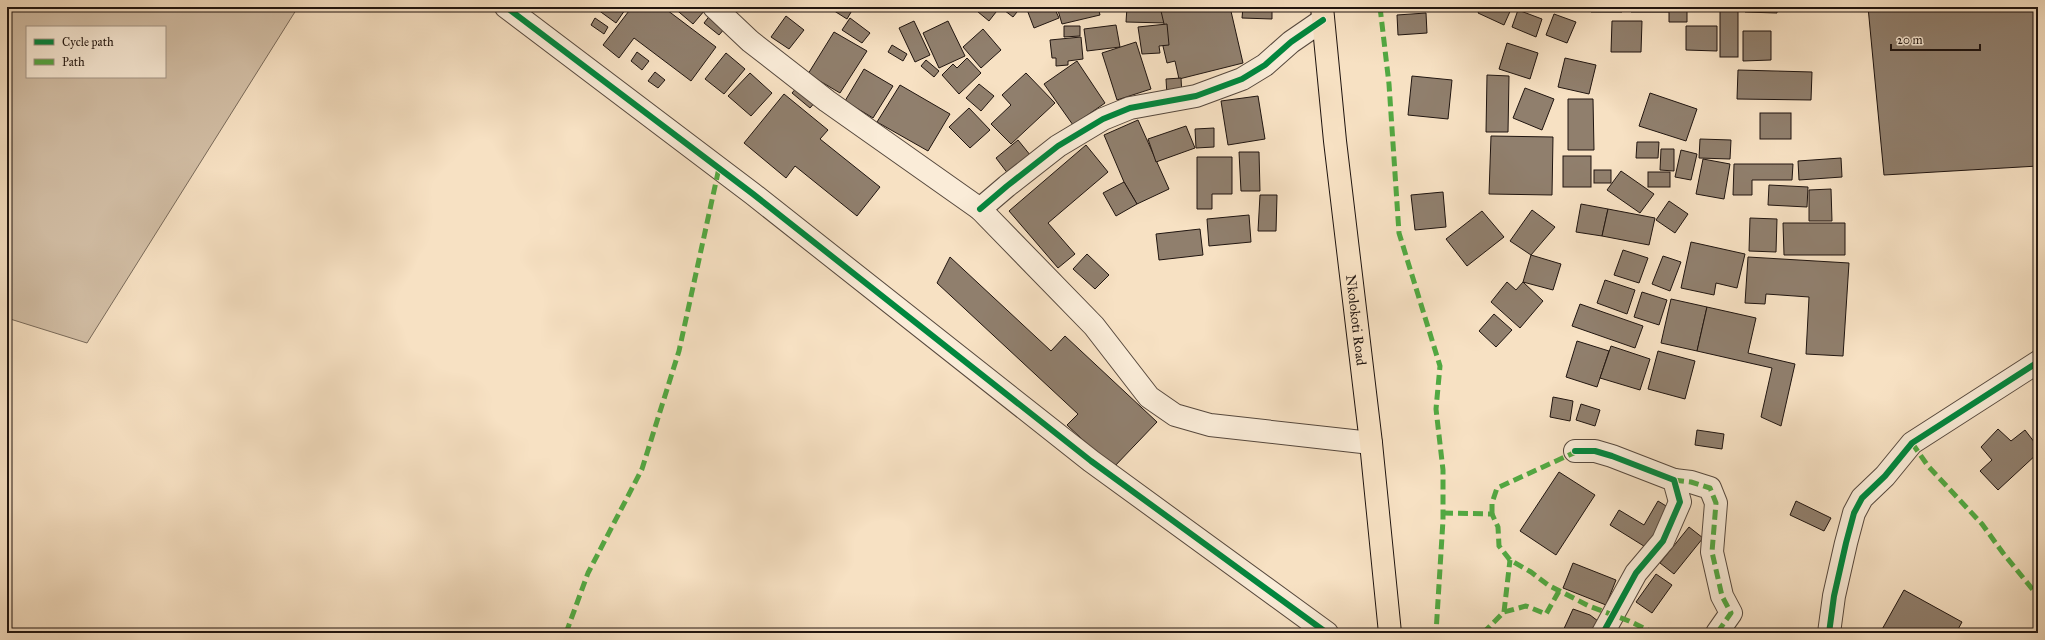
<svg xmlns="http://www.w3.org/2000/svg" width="2045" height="640" viewBox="0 0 2045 640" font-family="'IM FELL Great Primer',serif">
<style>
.green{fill:#d2bea5;stroke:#796a5a;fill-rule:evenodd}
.building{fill:#907f6d;stroke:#201510}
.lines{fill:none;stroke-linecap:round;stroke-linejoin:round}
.minor-casing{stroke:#56483d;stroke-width:24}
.major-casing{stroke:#201510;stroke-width:24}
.minor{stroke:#faecd8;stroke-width:22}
.major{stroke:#f7e1c3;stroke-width:22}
.quiet{stroke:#52a942;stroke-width:5;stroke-dasharray:10 5;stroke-linecap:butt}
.cycleway-casing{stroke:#faecd8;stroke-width:8}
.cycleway{stroke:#00873e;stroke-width:6}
.labels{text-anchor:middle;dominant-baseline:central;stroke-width:3;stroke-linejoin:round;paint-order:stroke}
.street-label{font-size:14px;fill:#201510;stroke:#faecd8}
</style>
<rect width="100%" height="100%" fill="#f7e1c3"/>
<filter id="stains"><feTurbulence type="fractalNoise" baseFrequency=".005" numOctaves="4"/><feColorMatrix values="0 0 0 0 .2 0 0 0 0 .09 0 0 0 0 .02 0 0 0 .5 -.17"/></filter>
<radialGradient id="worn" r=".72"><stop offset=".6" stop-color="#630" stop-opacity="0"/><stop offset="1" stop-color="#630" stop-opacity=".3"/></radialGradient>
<path class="green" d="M7,7H298L87,343L7,318ZM27,27H165V77H27Z"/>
<g class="building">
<polygon points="594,7 627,7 616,23"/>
<polygon points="632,7 663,7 716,47 691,81 634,38 619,58 603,45"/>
<polygon points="673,7 702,7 705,10 693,24"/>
<polygon points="828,7 854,7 847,19"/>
<polygon points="972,7 1000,7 989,21"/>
<polygon points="1000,7 1021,7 1013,17"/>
<polygon points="1026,7 1054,7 1059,18 1034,28"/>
<polygon points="1057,7 1098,7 1100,15 1062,24"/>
<polygon points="1127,7 1166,7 1166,23 1126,22"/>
<polygon points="1169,7 1194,7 1195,17 1170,18"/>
<polygon points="1179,7 1197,7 1198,11 1216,7 1230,7 1243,63 1179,79 1175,61 1167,63 1162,42 1168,41 1161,11"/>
<polygon points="1210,7 1243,7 1242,10 1210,10"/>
<polygon points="1243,7 1272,7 1272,19 1242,18"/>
<polygon points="1481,7 1512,7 1504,25 1478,13"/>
<rect x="1538" y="7" width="30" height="3"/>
<polygon points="1591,7 1623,7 1622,12 1591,12"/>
<polygon points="1631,7 1687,7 1687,22 1669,22 1669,12 1631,12"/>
<rect x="1720" y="7" width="18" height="50"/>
<polygon points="1745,7 1777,7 1777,13 1745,12"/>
<polygon points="1868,7 2038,7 2038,166 1884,175"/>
<polygon points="1518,10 1542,19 1536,37 1512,27"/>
<polygon points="1426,13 1427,33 1398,35 1397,15"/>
<polygon points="711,14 726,27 719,35 704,23"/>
<polygon points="1554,14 1576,22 1567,43 1546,35"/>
<polygon points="786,16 804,30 789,49 771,37"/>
<polygon points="595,18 608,27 604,34 591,25"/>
<polygon points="850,18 870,33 862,43 842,30"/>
<polygon points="914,21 930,55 915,62 899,28"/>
<polygon points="948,21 965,56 939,68 923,33"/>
<polygon points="1612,21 1642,21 1641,52 1611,52"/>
<polygon points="1167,24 1169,45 1159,46 1160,53 1142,54 1138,27"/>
<polygon points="1116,25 1120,47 1087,51 1084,29"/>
<polygon points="1064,26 1080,26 1080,36 1064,37"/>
<polygon points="1686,26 1717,26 1717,51 1686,50"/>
<polygon points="983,29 1001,50 981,68 963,47"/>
<polygon points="1743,31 1771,31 1771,60 1743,61"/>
<polygon points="834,32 867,51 840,93 808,74"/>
<polygon points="1081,37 1083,59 1068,61 1068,65 1056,66 1056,58 1052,58 1050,40"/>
<polygon points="1136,42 1151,89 1117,100 1102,53"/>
<polygon points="1507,43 1538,53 1530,79 1499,69"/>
<polygon points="892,45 907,54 903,61 888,52"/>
<polygon points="637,52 649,61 642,70 631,61"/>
<polygon points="726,53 745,69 724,94 705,79"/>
<polygon points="967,58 981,73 959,94 942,75 953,64 957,68"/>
<polygon points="1565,58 1596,65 1589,94 1558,87"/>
<polygon points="926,60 939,71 934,77 921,66"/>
<polygon points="1077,61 1105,103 1073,125 1044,84"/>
<polygon points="864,69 893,86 873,118 845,101"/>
<polygon points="1738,70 1812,72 1811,100 1737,99"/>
<polygon points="655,72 665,80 658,88 648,81"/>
<polygon points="750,73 772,93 751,116 728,96"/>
<polygon points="1026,73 1055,103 1011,144 991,124 1011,105 1002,95"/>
<polygon points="1487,75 1509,76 1508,132 1486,132"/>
<polygon points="1412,76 1452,80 1448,119 1408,115"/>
<polygon points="1181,78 1182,95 1167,96 1166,79"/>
<polygon points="979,84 994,96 981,111 966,98"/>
<polygon points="799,85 817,100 810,108 792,93"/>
<polygon points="900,85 950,114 928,151 877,122"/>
<polygon points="1525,88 1554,99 1542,130 1513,118"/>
<polygon points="1650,93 1697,109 1686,141 1639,126"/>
<polygon points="784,94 828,130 820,139 880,187 857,216 795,166 786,178 744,143"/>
<polygon points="1258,96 1265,139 1228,145 1221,101"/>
<polygon points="1568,99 1593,99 1594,150 1568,150"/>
<polygon points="969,108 990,130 970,148 949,127"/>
<rect x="1760" y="113" width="31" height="26"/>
<polygon points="1138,120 1169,189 1137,204 1124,182 1104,135"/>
<polygon points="1186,126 1195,148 1156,162 1148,139"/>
<polygon points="1214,128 1214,147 1196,148 1195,129"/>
<polygon points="1491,136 1553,137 1552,195 1489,194"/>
<polygon points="1700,139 1731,140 1730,159 1699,158"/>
<polygon points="1018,140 1035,161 1012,179 996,158"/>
<polygon points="1637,142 1659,142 1658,158 1636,158"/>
<polygon points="1086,145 1108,172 1048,223 1075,254 1058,268 1009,211"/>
<polygon points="1661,149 1674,149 1674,171 1660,170"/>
<polygon points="1681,150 1697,154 1691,180 1675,177"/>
<polygon points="1239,152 1259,152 1260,191 1241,191"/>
<rect x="1563" y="156" width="28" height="31"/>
<polygon points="1197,157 1232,157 1232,194 1212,194 1212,209 1197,209"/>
<polygon points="1841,158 1842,177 1799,180 1798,161"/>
<polygon points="1703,159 1730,164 1724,199 1696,194"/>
<polygon points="1734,164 1793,164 1792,180 1752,180 1752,195 1733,195"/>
<rect x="1594" y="170" width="17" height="13"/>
<polygon points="1621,171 1654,194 1640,213 1607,190"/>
<rect x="1648" y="172" width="22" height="15"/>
<polygon points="1124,182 1137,204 1116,216 1103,193"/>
<polygon points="1769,185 1808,187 1807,207 1768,205"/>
<polygon points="1831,189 1832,221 1809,221 1809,190"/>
<polygon points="1443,192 1446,227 1415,230 1411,195"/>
<polygon points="1260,195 1277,195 1276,231 1258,231"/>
<polygon points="1669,201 1688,214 1675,233 1656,220"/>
<polygon points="1581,204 1608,209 1602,236 1576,232"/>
<polygon points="1608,209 1655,218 1649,245 1602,236"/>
<polygon points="1532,210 1555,227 1531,255 1510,241"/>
<polygon points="1482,211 1504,237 1467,266 1446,239"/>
<polygon points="1249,215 1251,242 1209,246 1207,219"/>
<polygon points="1750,218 1777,219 1776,252 1749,251"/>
<polygon points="1783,223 1845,223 1845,255 1784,255"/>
<polygon points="1200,229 1203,255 1159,260 1156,234"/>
<polygon points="1691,242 1745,254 1737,288 1716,283 1714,295 1681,288"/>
<polygon points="1623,250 1648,258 1639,283 1614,275"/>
<polygon points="1087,254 1109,275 1095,289 1073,269"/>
<polygon points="1531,255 1561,264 1553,290 1523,282"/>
<polygon points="1663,256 1681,262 1670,291 1652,284"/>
<polygon points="950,257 1051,351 1065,336 1157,422 1113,468 1067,425 1078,414 937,283"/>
<polygon points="1748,257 1849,263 1843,356 1806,354 1809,297 1766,294 1765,304 1745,303"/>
<polygon points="1605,280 1635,290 1627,314 1597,303"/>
<polygon points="1507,282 1516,290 1523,282 1543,301 1520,328 1491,302"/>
<polygon points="1642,292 1667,300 1659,325 1634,317"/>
<polygon points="1671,299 1707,307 1697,351 1661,343"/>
<polygon points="1580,304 1643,326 1635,348 1572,326"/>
<polygon points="1707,307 1756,318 1748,353 1795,364 1781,426 1761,417 1772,368 1697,351"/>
<polygon points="1494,314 1512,330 1496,347 1479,331"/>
<polygon points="1577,341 1609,351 1597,387 1566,377"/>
<polygon points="1611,346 1650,359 1640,390 1600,378"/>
<polygon points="1658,351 1695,361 1685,399 1648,389"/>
<polygon points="1553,397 1573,401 1570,421 1550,417"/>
<polygon points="1581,404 1600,410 1595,426 1576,420"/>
<polygon points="1998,429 2011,441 2025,430 2038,447 2038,453 1998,490 1980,471 1992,460 1981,447"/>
<polygon points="1697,430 1724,434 1722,449 1695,445"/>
<polygon points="1559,472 1595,495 1556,555 1520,531"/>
<polygon points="1658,501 1671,509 1647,548 1610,525 1619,510 1644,525"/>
<polygon points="1796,501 1831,518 1824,531 1790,515"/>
<polygon points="1689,527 1703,538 1674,574 1660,563"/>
<polygon points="1573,563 1616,580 1606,605 1563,588"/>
<polygon points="1656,574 1672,585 1652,613 1636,602"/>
<polygon points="1904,590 1962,622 1956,633 1880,633"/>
<polygon points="1573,609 1590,615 1598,621 1592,633 1562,633"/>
</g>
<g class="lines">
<defs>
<g id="minor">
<polyline points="506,7 753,194 1091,461 1327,633"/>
<polyline points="714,7 750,41 827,101 980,209 1094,326 1149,397 1175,415 1210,425 1371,443"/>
<polyline points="980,209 1007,186 1058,146 1103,119 1130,108 1196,96 1242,79 1265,65 1291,42 1323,20"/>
<polyline points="1575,451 1595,451 1612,456 1674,480 1680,502 1663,541 1636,573 1603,633"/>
<polyline points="1674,480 1691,482 1710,488 1716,503 1712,552 1722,596 1731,613 1717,633"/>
<polyline points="1829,633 1834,596 1846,543 1854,513 1862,498 1885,476 1912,443 2038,362"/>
</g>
<g id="major">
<path id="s1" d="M1322,7L1335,141L1371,443L1390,633"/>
</g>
</defs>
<use href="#minor" class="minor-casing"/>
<use href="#major" class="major-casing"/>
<use href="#minor" class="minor"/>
<use href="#major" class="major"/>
<g class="quiet">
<polyline points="1380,7 1389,84 1399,233 1440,366 1436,409 1443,470 1443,520 1436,633"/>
<polyline points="1912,443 1928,466 1982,524 2003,553 2038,596"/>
<polyline points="1674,480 1691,482 1710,488 1716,503 1712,552 1722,596 1731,613 1717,633"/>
<polyline points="1443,513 1492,514 1498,527 1499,546 1510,560 1531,572 1548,585 1589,606 1629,621 1654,633"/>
<polyline points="1492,514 1492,503 1497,488 1578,451"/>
<polyline points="1504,612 1510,560"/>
<polyline points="566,633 588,573 642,469 679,351 719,168"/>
<polyline points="1483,633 1504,612 1526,606 1546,614 1559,591"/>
</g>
<defs>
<g id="cycleway">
<polyline points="506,7 753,194 1091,461 1327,633"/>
<polyline points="980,209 1007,186 1058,146 1103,119 1130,108 1196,96 1242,79 1265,65 1291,42 1323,20"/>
<polyline points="1575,451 1595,451 1612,456 1674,480 1680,502 1663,541 1636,573 1603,633"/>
<polyline points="1829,633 1834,596 1846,543 1854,513 1862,498 1885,476 1912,443 2038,362"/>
</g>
</defs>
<use href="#cycleway" class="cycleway-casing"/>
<use href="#cycleway" class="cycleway"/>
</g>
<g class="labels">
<g class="street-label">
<text stroke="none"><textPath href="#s1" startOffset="315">Nkolokoti Road</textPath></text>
</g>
</g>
<rect width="2045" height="640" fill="none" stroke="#f7e1c3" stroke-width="24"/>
<rect x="8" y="8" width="2029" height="624" fill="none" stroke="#201510" stroke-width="2"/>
<rect x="12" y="12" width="2021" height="616" fill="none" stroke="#201510"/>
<rect x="26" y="26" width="140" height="52" fill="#faecd8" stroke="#a39688"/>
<rect x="34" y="39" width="20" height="6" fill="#00873e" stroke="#a39688"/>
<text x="62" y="46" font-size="12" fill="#201510">Cycle path</text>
<rect x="34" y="59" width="20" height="6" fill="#52a942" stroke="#a39688"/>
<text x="62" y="66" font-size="12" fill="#201510">Path</text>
<path d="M1891 44v6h89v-6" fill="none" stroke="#201510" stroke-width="2"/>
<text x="1897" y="44" font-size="12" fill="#201510" stroke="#faecd8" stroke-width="3" paint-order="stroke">20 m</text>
<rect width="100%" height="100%" filter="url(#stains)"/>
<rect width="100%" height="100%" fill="url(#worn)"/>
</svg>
